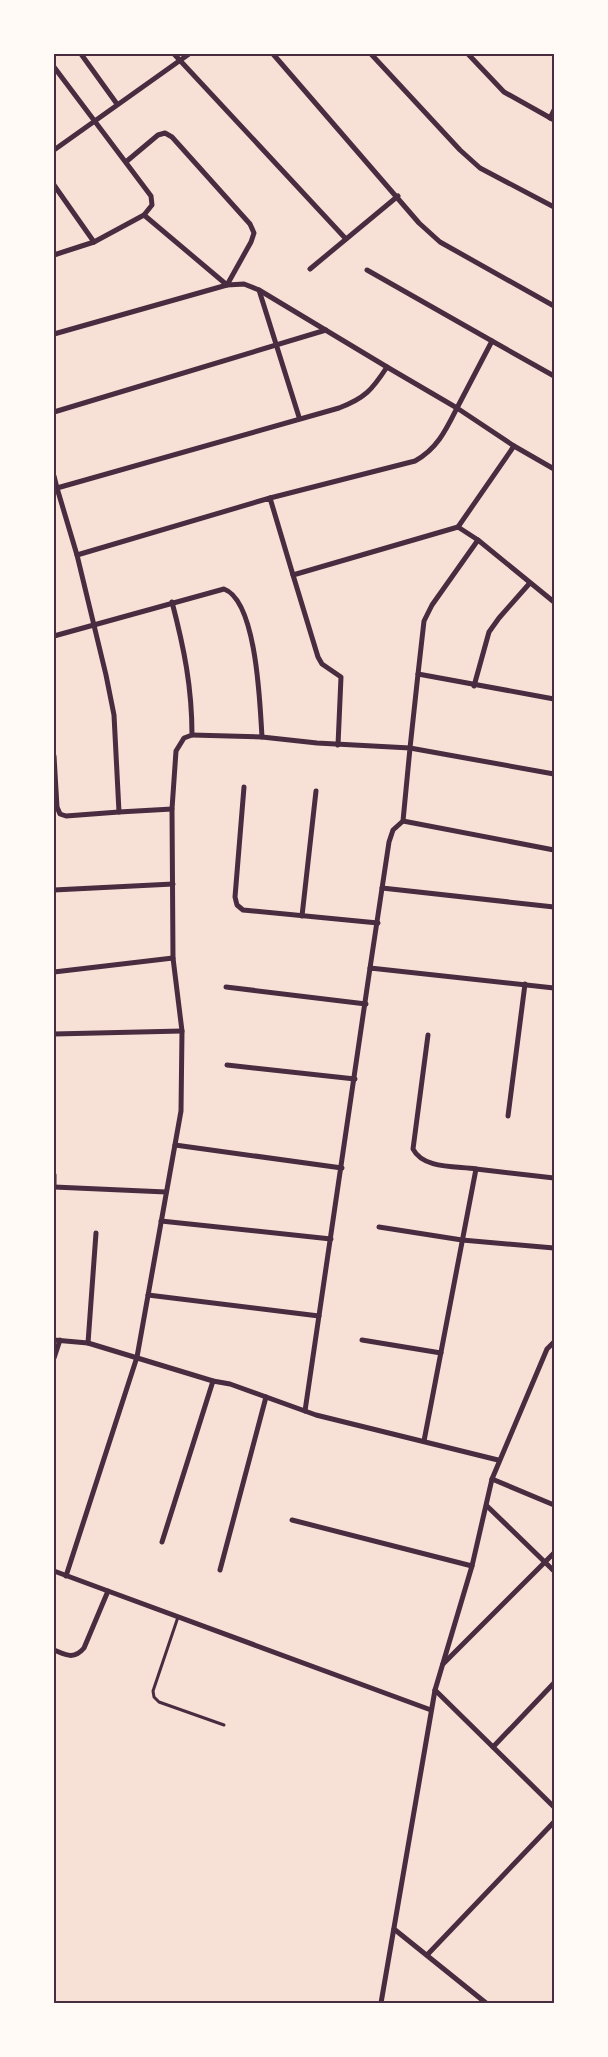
<svg xmlns="http://www.w3.org/2000/svg" width="608" height="2057" viewBox="0 0 608 2057" font-family="'Work Sans',sans-serif">
<style>
.lines{fill:none;stroke-linecap:round;stroke-linejoin:round}
.service{stroke:#4a2c40;stroke-width:3}
.minor{stroke:#4a2c40;stroke-width:5}
.neatline{fill:none;stroke:#4a2c40;stroke-width:2}
</style>
<rect width="100%" height="100%" fill="#f7e1d7"/>
<g class="lines">
<polyline class="service" points="178,1617 153,1691 154,1697 159,1702 224,1725"/>
<g class="minor">
<polyline points="81,54 117,104"/>
<polyline points="174,54 346,239"/>
<polyline points="273,54 419,223 440,242 554,306"/>
<polyline points="371,54 460,150 480,168 554,207"/>
<polyline points="468,54 504,92 554,120"/>
<polyline points="54,67 151,196 152,205 144,215"/>
<polyline points="550,118 554,110"/>
<polyline points="54,150 189,54"/>
<polyline points="54,185 94,242"/>
<polyline points="54,255 94,242 144,215 227,285 251,242 254,233 250,224 172,137 165,133 158,135 127,161"/>
<polyline points="310,269 398,196"/>
<polyline points="259,290 299,417"/>
<polyline points="54,334 227,285 244,284 259,290 387,367"/>
<polyline points="492,341 554,376"/>
<polyline points="54,412 326,330"/>
<polyline points="54,476 57,488"/>
<path d="M270,498L415,461C437,449 446,430 457,408L514,446L554,469"/>
<polyline points="458,527 514,446"/>
<path d="M77,555L57,488L339,408C365,398 372,390 387,367L457,408L492,341L367,270"/>
<polyline points="293,575 318,657 322,664 341,677 338,745"/>
<path d="M54,636L224,589C257,601 260,706 262,737L317,743L410,748L403,821L393,830L389,842L370,968"/>
<polyline points="418,674 424,621 432,605 478,540 554,602"/>
<polyline points="474,686 489,632 499,618 529,584"/>
<polyline points="554,699 418,674 410,748 554,774"/>
<polyline points="192,735 262,737"/>
<polyline points="54,756 57,807 60,814 66,816 119,812"/>
<polyline points="244,787 235,897 237,905 243,910 378,923"/>
<polyline points="172,809 119,812 114,715 106,675 77,555 270,498 293,575 458,527 478,540"/>
<polyline points="403,821 554,850"/>
<polyline points="382,888 554,907"/>
<polyline points="54,890 173,884"/>
<polyline points="302,916 316,791"/>
<polyline points="54,972 173,958"/>
<polyline points="226,987 366,1004"/>
<polyline points="54,1034 182,1031"/>
<polyline points="227,1065 355,1079"/>
<polyline points="508,1116 525,984"/>
<polyline points="175,1145 342,1168"/>
<polyline points="476,1169 554,1178"/>
<polyline points="54,1175 54,1187"/>
<polyline points="54,1187 166,1192"/>
<polyline points="161,1221 331,1239"/>
<polyline points="379,1227 462,1240 554,1248"/>
<polyline points="148,1295 319,1316"/>
<polyline points="54,1340 88,1343 213,1381 230,1384 316,1415 498,1460"/>
<polyline points="362,1340 441,1353"/>
<polyline points="88,1343 96,1233"/>
<polyline points="54,1358 60,1340"/>
<polyline points="305,1411 370,968 554,988"/>
<path d="M424,1441L476,1169C456,1166 423,1169 413,1149L428,1035"/>
<polyline points="492,1479 554,1505"/>
<polyline points="487,1506 554,1571"/>
<polyline points="292,1520 472,1566"/>
<polyline points="162,1542 213,1381"/>
<polyline points="220,1570 266,1397"/>
<polyline points="54,1571 108,1591"/>
<path d="M66,1576L137,1357L181,1111L182,1031L173,958L172,809L176,751L184,738L192,735C192,687 184,648 172,602"/>
<path d="M54,1650C66,1655 74,1660 84,1648L108,1591L431,1710"/>
<polyline points="443,1664 554,1553"/>
<polyline points="435,1690 554,1807"/>
<polyline points="493,1747 554,1683"/>
<polyline points="394,1929 486,2003"/>
<polyline points="428,1954 554,1822"/>
<polyline points="381,2003 435,1690 472,1566 492,1479 547,1349 554,1342"/>
</g>
</g>
<rect width="608" height="2057" fill="none" stroke="#fffaf5" stroke-width="110"/>
<rect x="55" y="55" width="498" height="1947" class="neatline"/>
</svg>
